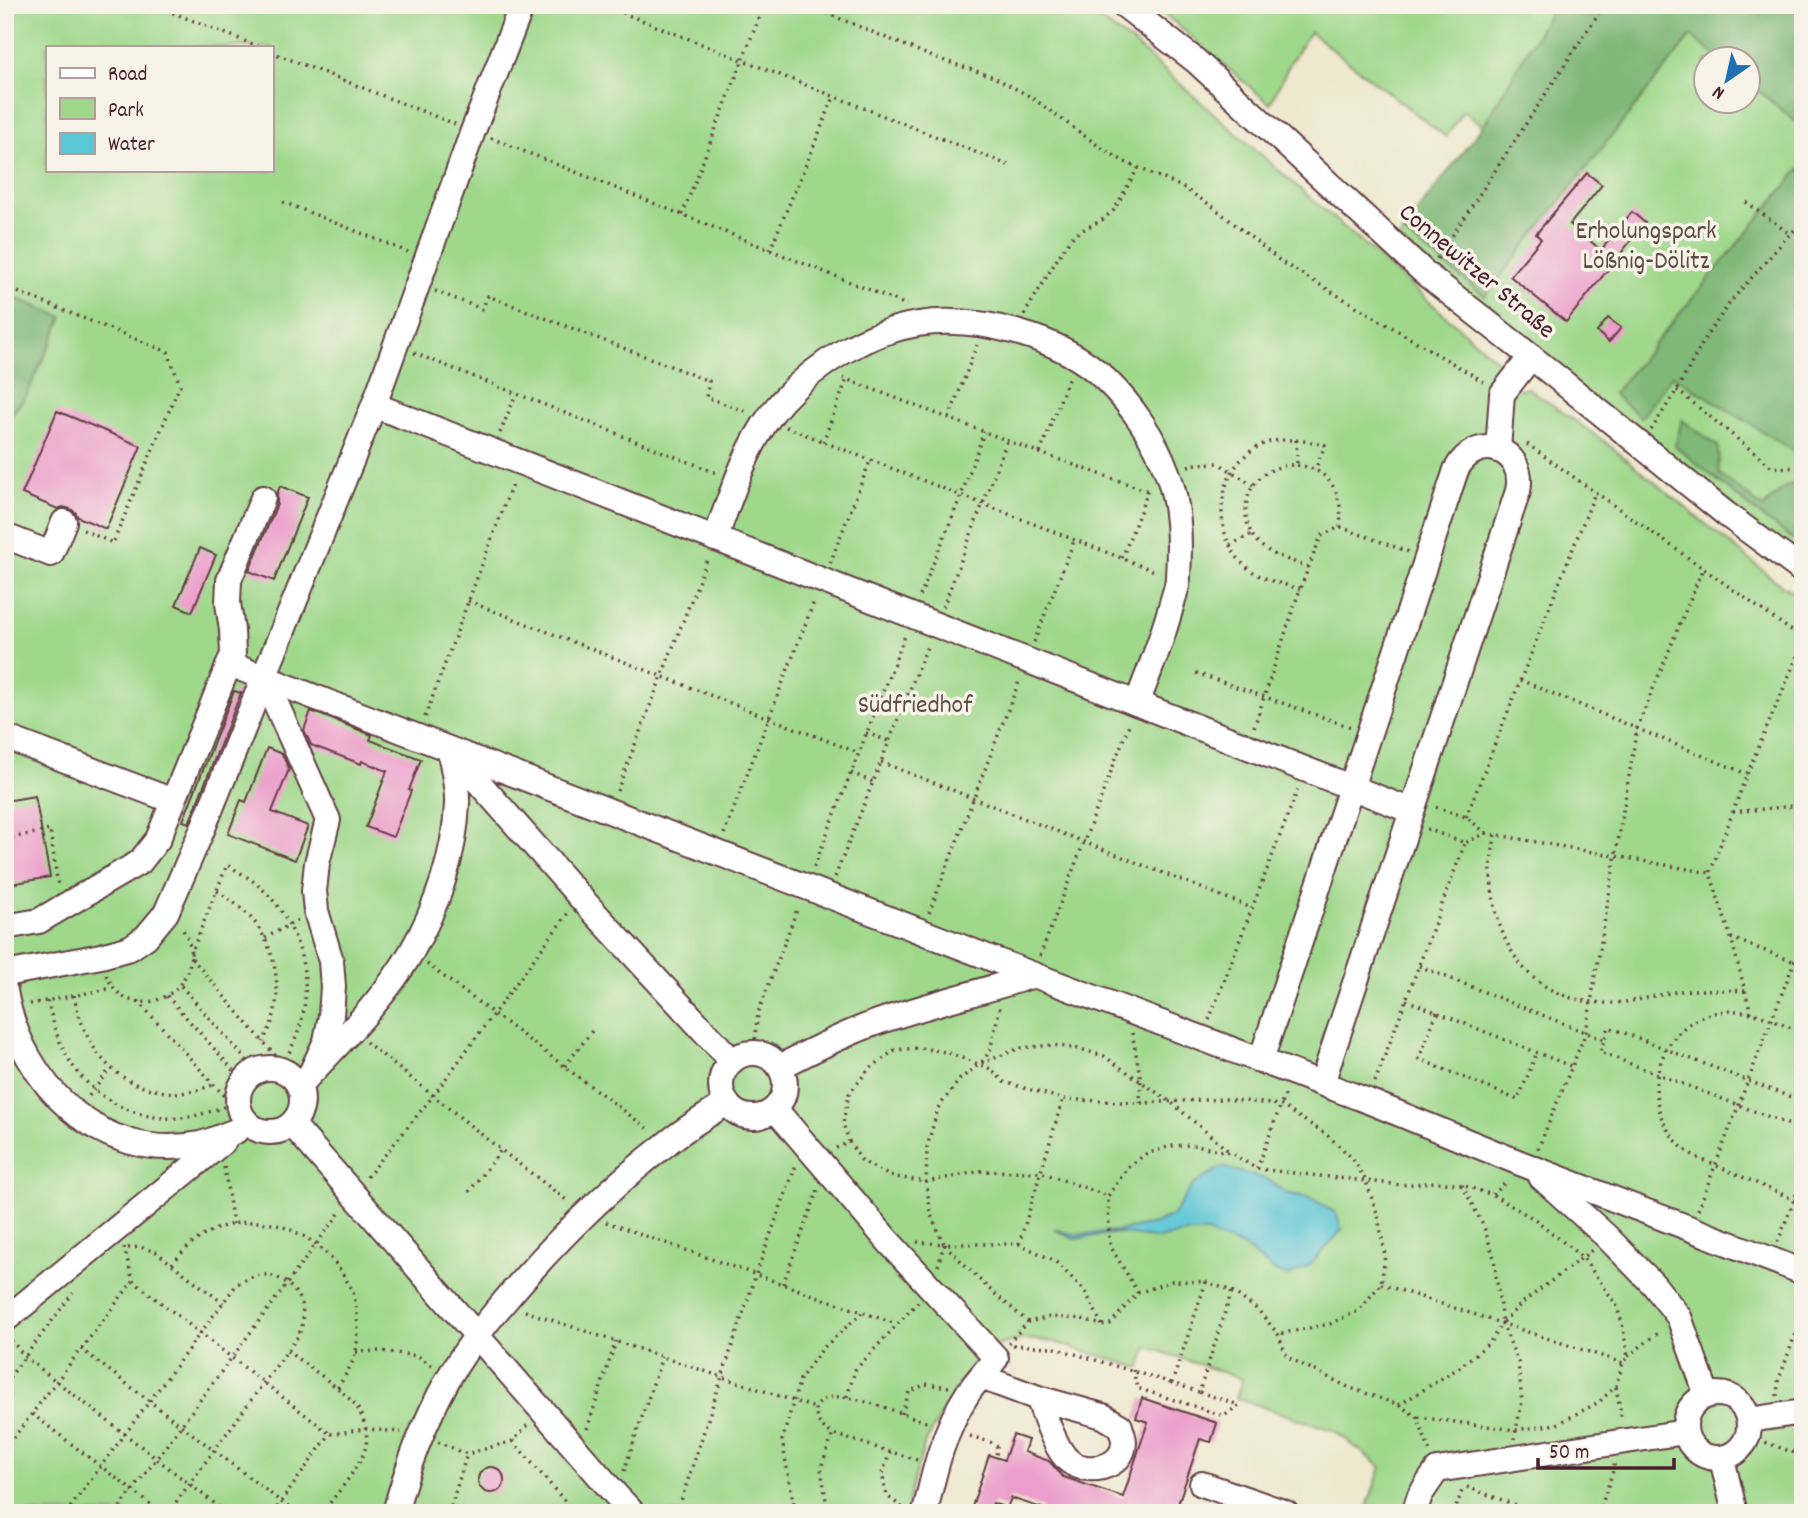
<svg xmlns="http://www.w3.org/2000/svg" width="1808" height="1518" viewBox="0 0 1808 1518" font-family="Dekko,sans-serif">
<style>
.green{fill:#9fd88b;stroke:#747c5b;stroke-width:2;fill-rule:evenodd}
.forest{fill:#7fb877;stroke:#646c51;stroke-width:2}
.water{fill:#5bc6d6;stroke:#527280;stroke-width:2}
.building{fill:#eb9dcb}
.lines{fill:none;stroke-linecap:round;stroke-linejoin:round}
.minor-casing{stroke:#633d43;stroke-width:28}
.path{stroke:#633d43;stroke-width:3.5;stroke-dasharray:2 5;stroke-linecap:butt}
.minor{stroke:#fff;stroke-width:24}
.labels{text-anchor:middle;dominant-baseline:central;stroke-width:7;stroke-linejoin:round;paint-order:stroke}
.park-label{font-size:26px;fill:#5f4d43;stroke:#f7f3e8}
.street-label{font-size:26px;fill:#4a1f2b;stroke:#f7f3e8}
</style>
<rect width="100%" height="100%" fill="#f7f3e8"/>
<filter id="ink" filterUnits="userSpaceOnUse"><feTurbulence type="fractalNoise" baseFrequency=".0143" numOctaves="2"/><feDisplacementMap in="SourceGraphic" scale="14" xChannelSelector="R" yChannelSelector="G"/><feConvolveMatrix kernelMatrix="1 2 1 2 8 2 1 2 1" color-interpolation-filters="sRGB"/></filter>
<filter id="wash" filterUnits="userSpaceOnUse"><feTurbulence type="fractalNoise" baseFrequency=".00686" numOctaves="4" result="noise"/><feDisplacementMap in="SourceGraphic" scale="28" xChannelSelector="R" yChannelSelector="G"/><feGaussianBlur stdDeviation="1.57" result="paint"/><feColorMatrix in="noise" values="0 0 0 0 0 0 0 0 0 0 0 0 0 0 0 0 0 1.4 0 .05"/><feComposite in="paint" operator="in"/></filter>
<g filter="url(#wash)">
<rect width="100%" height="100%" fill="#eee8ce"/>
<g class="green">
<path d="M5,5H1078L1133,43L1504,367V377L1519,389L1528,388L1605,442L1777,582L1803,599V1513H1365L1381,1467L1335,1431L1236,1398L1242,1379L1148,1347L1140,1368L1054,1342L1025,1339L1002,1344L979,1355L962,1377L924,1445L908,1501V1513H5ZM47,47H271V170H47Z"/>
<path d="M1154,5H1803V571L1399,239L1483,125L1463,111L1446,137L1310,32L1290,63L1270,104ZM1706,60H1748V102H1706Z"/>
</g>
<g class="forest">
<polygon points="1554,5 1803,5 1803,128 1749,83 1748,60 1720,59 1691,36 1485,296 1402,232 1485,123"/>
<polygon points="1803,165 1803,457 1672,375 1641,418 1613,394"/>
<polygon points="5,294 63,317 26,396 5,422"/>
<polygon points="1682,420 1718,446 1719,474 1763,508 1786,486 1803,481 1803,546 1767,521 1675,446"/>
</g>
<polygon class="water" points="1222,1167 1267,1179 1286,1193 1311,1198 1336,1213 1342,1230 1310,1265 1289,1276 1275,1271 1245,1248 1207,1233 1186,1233 1158,1239 1118,1233 1074,1239 1054,1229 1075,1235 1118,1231 1154,1224 1172,1216 1193,1185"/>
<g id="blocks">
<g class="building">
<polygon points="1587,173 1602,185 1570,224 1601,250 1632,212 1645,223 1566,322 1510,276 1541,239 1536,234"/>
<polygon points="1608,318 1621,328 1609,342 1597,332"/>
<polygon points="57,411 141,446 106,529 78,517 75,512 70,509 63,507 58,509 22,494"/>
<polygon points="280,486 308,497 274,581 249,571 277,504 277,494"/>
<polygon points="200,548 216,555 192,612 176,605"/>
<polygon points="234,691 241,693 189,823 183,821"/>
<polygon points="311,711 372,735 370,740 421,759 409,790 411,791 393,837 366,827 387,771 362,761 361,764 311,745 304,730"/>
<polygon points="267,748 282,754 289,769 272,812 308,826 295,860 228,834 241,800 246,802"/>
<polygon points="35,796 50,877 5,885 5,801"/>
<polygon points="1142,1398 1217,1423 1211,1442 1200,1439 1175,1513 1040,1513 1042,1508 1011,1498 1007,1508 993,1503 990,1513 970,1513 989,1455 1004,1460 1013,1435 1028,1440 1024,1452 1049,1461 1063,1477 1123,1497 1148,1422 1136,1418"/>
<circle cx="491" cy="1480" r="13"/>
</g>
</g>
</g>
<g filter="url(#ink)">
<use href="#blocks" fill-opacity="0" stroke="#633d43" stroke-width="2"/>
<g class="lines">
<defs>
<g id="minor">
<polyline points="1124,5 1196,61 1427,275 1539,363 1726,514 1803,571"/>
<polyline points="374,405 1412,811"/>
<polyline points="1498,450 1502,394 1531,357"/>
<polyline points="5,536 51,554 64,522"/>
<path d="M715,539C733,491 748,439 782,401C817,363 867,332 918,324C977,315 1063,337 1106,380C1132,405 1155,439 1167,472C1180,505 1180,543 1178,577C1178,586 1174,595 1172,603C1163,637 1150,670 1137,703"/>
<polyline points="229,664 1034,975 1368,1101 1520,1163 1803,1272"/>
<polyline points="264,677 328,820 317,863 314,891 316,911 331,961 333,987 331,1016 326,1041 312,1071"/>
<polyline points="5,737 173,801"/>
<polyline points="451,751 580,897 732,1061"/>
<polyline points="5,927 39,921 61,908 140,862 158,839 233,654 232,630 228,603 229,580 263,498"/>
<polyline points="5,974 101,956 130,948 146,937 166,913 203,828 374,405 473,131 522,5"/>
<path d="M5,991C21,1084 101,1164 200,1144C212,1141 224,1135 236,1131"/>
<circle cx="753" cy="1085" r="32"/>
<path d="M1261,1060L1456,470C1476,431 1527,448 1518,491L1322,1083"/>
<path d="M780,1067C812,1050 844,1034 878,1022C929,1004 982,992 1034,975"/>
<circle cx="270" cy="1100" r="32"/>
<path d="M299,1086C338,1044 384,1000 412,951C437,907 455,855 457,804C458,787 453,769 450,752"/>
<path d="M775,1109L888,1241L996,1358C987,1370 976,1381 968,1393C944,1429 934,1471 925,1513"/>
<polyline points="292,1124 616,1495 633,1513"/>
<polyline points="1541,1177 1606,1236 1654,1285 1679,1317 1707,1395"/>
<polyline points="5,1320 224,1141"/>
<path d="M981,1377L1038,1398C1045,1415 1055,1450 1069,1461C1086,1475 1124,1469 1124,1442C1124,1437 1121,1431 1120,1426L1103,1416L1038,1398"/>
<circle cx="1717" cy="1426" r="32"/>
<polyline points="1749,1420 1803,1412"/>
<polyline points="1722,1459 1735,1513"/>
<polyline points="1202,1484 1286,1513"/>
<path d="M395,1513C407,1466 425,1421 448,1379C468,1344 495,1312 522,1281C565,1232 613,1185 665,1145C684,1129 706,1116 727,1103"/>
<polyline points="1414,1513 1420,1495 1437,1470 1685,1432"/>
</g>
</defs>
<use href="#minor" class="minor-casing"/>
<g class="path">
<polyline points="153,5 260,47"/>
<polyline points="603,5 1008,165"/>
<polyline points="807,5 933,57 994,77 1031,97 1100,147 1125,162 1182,187 1212,206 1283,263 1486,383"/>
<polyline points="271,52 455,124"/>
<polyline points="491,138 907,305"/>
<polyline points="283,202 408,252"/>
<polyline points="1746,202 1790,234"/>
<polyline points="682,215 764,5"/>
<polyline points="770,250 834,97"/>
<polyline points="1437,259 1604,5"/>
<polyline points="5,287 168,352 180,385 113,543 83,530"/>
<polyline points="435,291 482,309 488,296 709,381 706,397 749,413"/>
<polyline points="1024,315 1065,246 1075,234 1102,220 1114,210 1138,168"/>
<polyline points="414,353 719,474"/>
<polyline points="843,378 1040,453 1151,492"/>
<polyline points="1677,390 1772,467 1803,468"/>
<polyline points="949,418 977,345"/>
<polyline points="786,427 1157,572"/>
<polyline points="1651,430 1677,390 1707,335 1732,300 1790,234 1803,223"/>
<polyline points="500,433 516,394"/>
<polyline points="1296,440 1297,464"/>
<polyline points="823,442 847,379"/>
<polyline points="1527,444 1803,639"/>
<polyline points="1040,453 1069,377"/>
<polyline points="1188,466 1197,464 1218,463 1253,485"/>
<polyline points="1230,545 1252,534"/>
<polyline points="1122,558 1148,491"/>
<polyline points="830,563 870,461"/>
<path d="M1308,567C1293,561 1275,557 1263,547C1253,540 1247,527 1246,515C1242,449 1350,444 1340,527"/>
<path d="M1300,589C1283,584 1263,580 1249,569C1207,537 1215,462 1266,443C1282,437 1309,441 1325,445L1315,470"/>
<polyline points="920,596 961,496 984,432"/>
<polyline points="468,601 859,753"/>
<polyline points="943,607 1007,441"/>
<polyline points="1034,642 1074,541"/>
<polyline points="1196,673 1351,727"/>
<polyline points="1520,680 1747,774"/>
<polyline points="425,717 513,482"/>
<polyline points="1254,727 1300,589 1321,536 1340,527 1409,552"/>
<polyline points="866,733 889,741"/>
<polyline points="881,762 1252,908"/>
<polyline points="851,773 873,782"/>
<polyline points="617,791 708,557"/>
<polyline points="1733,812 1803,805"/>
<polyline points="1466,817 1595,493"/>
<polyline points="1427,829 1465,843 1486,833 1466,817 1435,807"/>
<polyline points="1486,833 1710,873"/>
<polyline points="724,834 815,599"/>
<path d="M1495,835C1494,847 1490,860 1491,872C1493,944 1529,1002 1607,1003C1631,1004 1657,994 1681,991C1702,989 1724,990 1745,991"/>
<polyline points="5,839 50,830 58,886"/>
<polyline points="814,867 906,633"/>
<polyline points="835,877 928,644"/>
<path d="M217,891C229,899 241,907 251,918C275,945 283,988 272,1022C270,1029 266,1035 263,1042"/>
<polyline points="929,913 1020,679"/>
<polyline points="265,938 298,920"/>
<polyline points="1731,938 1803,965"/>
<polyline points="1040,956 1130,722"/>
<polyline points="427,964 651,1131"/>
<polyline points="1419,966 1605,1040"/>
<path d="M106,975C111,984 117,994 127,999C163,1013 199,978 189,942C188,937 184,932 181,927"/>
<polyline points="181,986 256,1071"/>
<path d="M74,995C83,1042 109,1083 160,1091C170,1093 182,1094 192,1091C200,1090 207,1087 213,1085"/>
<polyline points="167,996 244,1082"/>
<polyline points="1406,1000 1573,1067"/>
<path d="M47,1001C52,1016 55,1032 62,1047C83,1092 129,1121 179,1118C197,1117 215,1110 231,1104"/>
<polyline points="138,1001 238,1111"/>
<polyline points="30,1004 113,988"/>
<polyline points="1437,1012 1419,1059 1518,1100 1537,1052"/>
<polyline points="1751,1013 1731,938 1710,873 1747,774 1803,643"/>
<polyline points="1209,1020 1298,789"/>
<polyline points="1132,1033 1141,1080 1140,1103"/>
<path d="M1803,1033C1780,1024 1756,1010 1732,1011C1663,1011 1632,1095 1678,1143C1691,1158 1712,1163 1729,1171C1754,1182 1778,1193 1803,1203"/>
<polyline points="366,1042 501,1150 569,1202"/>
<polyline points="756,1053 755,1037 758,1013 798,907"/>
<polyline points="982,1062 990,1051 1000,1007"/>
<path d="M283,1065C292,1047 301,1029 304,1009C311,961 290,907 250,879C243,874 234,869 227,865L190,956C222,994 254,1031 286,1068"/>
<polyline points="565,1066 592,1031"/>
<polyline points="1375,1082 1465,843"/>
<polyline points="89,1096 110,1069"/>
<polyline points="1803,1102 1609,1027 1600,1052 1803,1130"/>
<polyline points="849,1142 843,1123 849,1094 868,1070 895,1050 920,1048 946,1052 991,1069 1004,1082 1063,1099 1140,1103 1225,1099 1280,1105 1326,1134 1352,1158 1366,1181 1402,1185 1436,1182 1462,1185 1493,1195 1536,1220 1583,1258 1616,1304 1622,1323 1628,1357 1623,1363 1616,1386 1599,1402 1557,1424 1516,1430 1417,1417"/>
<polyline points="836,1148 849,1142 862,1161 890,1176 926,1182 981,1171 1040,1172 1108,1196"/>
<polyline points="1538,1149 1586,1032 1637,728 1703,568"/>
<polyline points="224,1167 233,1224"/>
<polyline points="1257,1169 1286,1091"/>
<polyline points="367,1177 433,1096 568,913"/>
<polyline points="1462,1185 1484,1227 1494,1258 1502,1323 1521,1304 1592,1250"/>
<polyline points="469,1192 501,1150"/>
<polyline points="1493,1195 1507,1181"/>
<polyline points="1698,1210 1803,939"/>
<polyline points="606,1222 896,1324"/>
<polyline points="917,1242 944,1244 987,1287 1028,1322"/>
<polyline points="1778,1242 1803,1176"/>
<polyline points="1019,1244 1063,1099"/>
<polyline points="124,1247 133,1281 330,1434"/>
<polyline points="128,1248 140,1247 156,1252 223,1303"/>
<path d="M172,1264C183,1251 193,1241 208,1233C258,1206 319,1231 345,1278C348,1283 351,1287 353,1292C358,1310 359,1333 356,1351C353,1364 344,1377 337,1389"/>
<polyline points="938,1266 944,1244"/>
<polyline points="1206,1282 1172,1383 1199,1392 1232,1291"/>
<polyline points="783,1284 818,1190"/>
<polyline points="1381,1284 1623,1363"/>
<polyline points="1138,1293 1112,1249 1109,1240 1108,1196 1128,1167 1146,1154 1171,1146 1196,1145 1231,1153 1257,1169 1366,1181 1378,1216 1385,1256 1381,1284 1358,1311 1330,1324 1278,1334"/>
<polyline points="525,1311 815,1408"/>
<polyline points="1102,1325 1085,1291 1055,1261 1019,1244 944,1244 931,1215 926,1182 927,1147 938,1108 960,1079 980,1064 1020,1048 1053,1045 1080,1049 1104,1056 1172,1103 1231,1153"/>
<polyline points="11,1340 25,1357 227,1513"/>
<polyline points="1008,1343 1028,1322 1050,1317 1082,1319 1102,1325 1110,1324 1138,1293 1172,1281 1206,1282 1232,1291 1258,1310 1278,1334 1287,1357 1348,1387 1399,1405 1417,1417 1430,1452"/>
<polyline points="1013,1345 1052,1347 1172,1383"/>
<polyline points="81,1349 296,1513"/>
<path d="M287,1351C303,1363 350,1394 358,1409C364,1419 368,1433 366,1445C363,1464 334,1497 322,1513"/>
<polyline points="356,1352 380,1351 418,1356 434,1367"/>
<polyline points="1628,1356 1661,1331"/>
<polyline points="1133,1370 1137,1388 1224,1416 1239,1405 1199,1392"/>
<polyline points="5,1383 73,1293"/>
<polyline points="1616,1387 1622,1420"/>
<polyline points="1777,1396 1778,1382 1803,1313"/>
<polyline points="847,1397 855,1370 918,1302"/>
<polyline points="1399,1405 1460,1367 1490,1342 1502,1323 1518,1362 1522,1402 1514,1439"/>
<polyline points="32,1414 162,1513"/>
<polyline points="902,1414 909,1392 926,1384 949,1387"/>
<polyline points="587,1429 616,1341"/>
<polyline points="970,1436 993,1443 997,1447 996,1457"/>
<polyline points="1759,1440 1803,1456"/>
<polyline points="513,1441 575,1513"/>
<polyline points="438,1442 467,1454 513,1441 528,1425"/>
<polyline points="5,1449 133,1281"/>
<polyline points="890,1452 882,1474 887,1496 902,1507 906,1508"/>
<path d="M917,1460L833,1434C821,1427 816,1422 815,1408C819,1403 822,1400 828,1398C848,1391 907,1416 929,1423"/>
<polyline points="624,1471 662,1357"/>
<polyline points="1467,1487 1537,1513"/>
<polyline points="5,1499 23,1513"/>
<polyline points="795,1510 782,1441 800,1379 823,1348 863,1312"/>
<path d="M66,1513L237,1284C242,1282 247,1278 252,1277C276,1268 301,1289 303,1313C304,1320 301,1328 299,1335L168,1513"/>
<polyline points="116,1513 341,1211"/>
<polyline points="273,1513 330,1434 366,1429 401,1432"/>
<polyline points="449,1513 467,1454"/>
<polyline points="677,1513 756,1274 796,1165"/>
<polyline points="781,1513 827,1505"/>
<polyline points="828,1513 821,1468 833,1434"/>
<polyline points="1454,1513 1463,1488"/>
<polyline points="1599,1513 1614,1468 1614,1461"/>
</g>
<use href="#minor" class="minor"/>
</g>
</g>
<g class="labels">
<g class="park-label">
<text x="1646" y="232">Erholungspark<tspan x="1646" dy="30">Lößnig-Dölitz</tspan></text>
<text x="915" y="706">Südfriedhof</text>
</g>
<g class="street-label">
<text transform="translate(1476 272) rotate(40)">Connewitzer Straße</text>
</g>
</g>
<rect width="1808" height="1518" fill="none" stroke="#f7f3e8" stroke-width="28"/>
<rect x="46" y="46" width="228" height="126" fill="#f7f3e8" stroke="#b29e9c" stroke-width="2"/>
<rect x="60" y="68" width="35" height="10" fill="#ffffff" stroke="#b29e9c" stroke-width="2"/>
<text x="108" y="80" font-size="21" fill="#4a1f2b">Road</text>
<rect x="60" y="98" width="35" height="21" fill="#9fd88b" stroke="#b29e9c" stroke-width="2"/>
<text x="108" y="116" font-size="21" fill="#4a1f2b">Park</text>
<rect x="60" y="133" width="35" height="21" fill="#5bc6d6" stroke="#b29e9c" stroke-width="2"/>
<text x="108" y="150" font-size="21" fill="#4a1f2b">Water</text>
<g transform="translate(1727 80) rotate(214)"><circle r="33" fill="#f7f3e8" stroke="#b29e9c" stroke-width="2"/>
<path d="M0-5L12 26L0 18L-12 26Z" fill="#1f6fb2"/>
<text y="-10" font-size="19" font-weight="bold" text-anchor="middle" fill="#4a1f2b">N</text>
</g>
<path d="M1538 1458v10h136v-10" fill="none" stroke="#4a1f2b" stroke-width="3.5"/>
<text x="1549" y="1458" font-size="21" fill="#4a1f2b" stroke="#f7f3e8" stroke-width="5" paint-order="stroke">50 m</text>
</svg>
